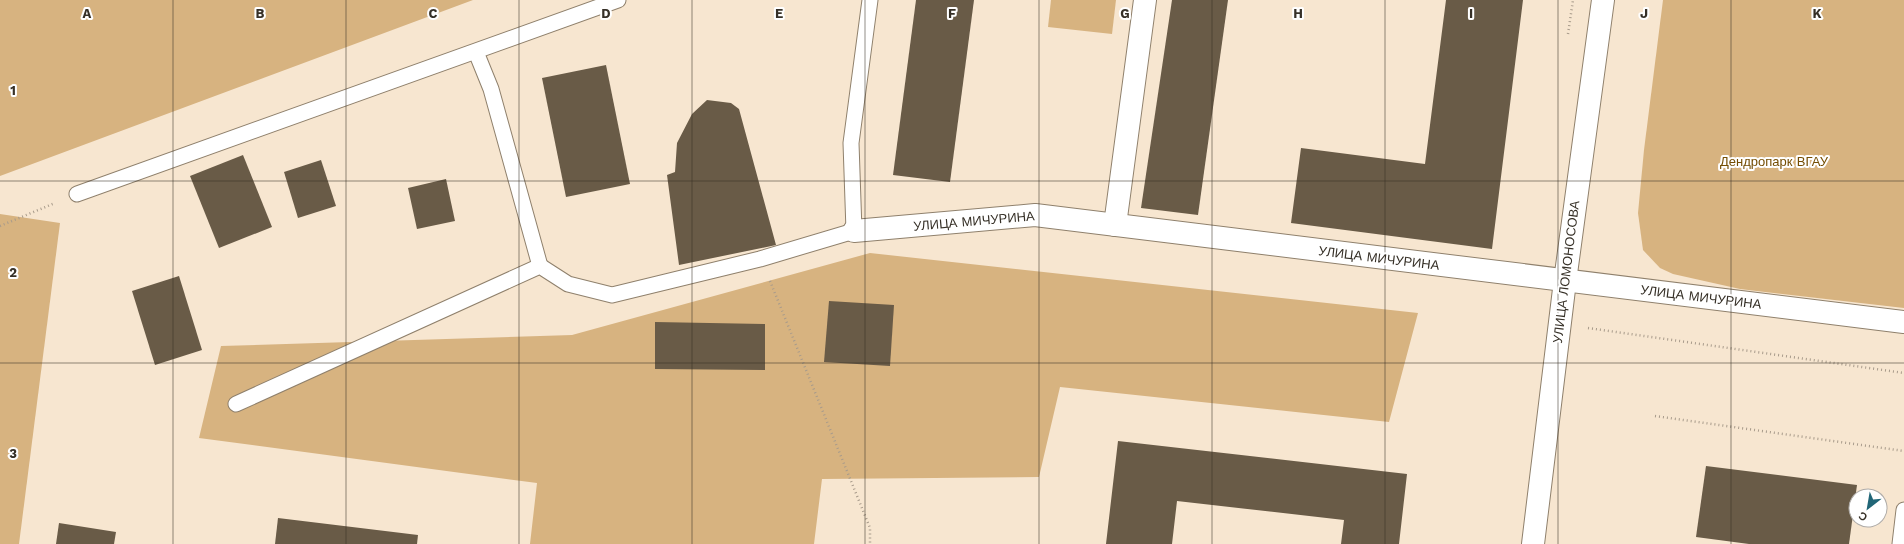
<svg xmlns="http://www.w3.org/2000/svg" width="1904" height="544" viewBox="0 0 1904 544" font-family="'Work Sans',sans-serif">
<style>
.green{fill:#d7b380}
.building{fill:#695b47}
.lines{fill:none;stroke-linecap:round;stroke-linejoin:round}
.service-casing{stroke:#8f806c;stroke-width:17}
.minor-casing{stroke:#8f806c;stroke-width:24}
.secondary-casing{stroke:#8f806c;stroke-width:24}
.path{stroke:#a89b8b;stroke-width:2.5;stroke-dasharray:1 3;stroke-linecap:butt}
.service{stroke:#fff;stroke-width:15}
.minor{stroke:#fff;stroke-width:22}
.secondary{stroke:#fff;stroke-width:22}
.grid{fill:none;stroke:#363027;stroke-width:1;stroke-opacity:0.55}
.labels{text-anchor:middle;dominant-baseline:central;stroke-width:4;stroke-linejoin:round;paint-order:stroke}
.park-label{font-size:13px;fill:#754e04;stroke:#fff}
.street-label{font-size:13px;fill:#363027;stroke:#fff}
.grid-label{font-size:13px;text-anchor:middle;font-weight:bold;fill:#363027;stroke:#fff;stroke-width:4;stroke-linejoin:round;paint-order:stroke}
</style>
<rect width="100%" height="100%" fill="#f7e6d0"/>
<g class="green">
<polygon points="0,0 473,0 0,176"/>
<polygon points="1051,0 1116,0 1112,34 1048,27"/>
<polygon points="1663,0 1904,0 1904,308 1740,289 1673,274 1660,268 1643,250 1638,213 1644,150"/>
<polygon points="0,214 60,223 19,544 0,544"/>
<polygon points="870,253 1418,313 1389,422 1060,387 1039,477 822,479 814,544 530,544 537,483 199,438 221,346 572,335"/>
</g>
<g class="building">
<polygon points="916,0 974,0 950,182 893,175"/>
<polygon points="1172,0 1228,0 1198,215 1141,208"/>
<polygon points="1446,0 1523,0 1492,249 1291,223 1301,148 1425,164"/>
<polygon points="606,65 630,184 566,197 542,78"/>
<polygon points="707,100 731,103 739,109 776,245 679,265 667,175 675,172 677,143 692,114"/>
<polygon points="243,155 272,227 219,248 190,176"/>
<polygon points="321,160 336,206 298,218 284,172"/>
<polygon points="446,179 455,221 417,229 408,188"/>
<polygon points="179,276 202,350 155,365 132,291"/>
<polygon points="829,301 894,305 890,366 824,362"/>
<polygon points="655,322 765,324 765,370 655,369"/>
<polygon points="1118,441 1407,474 1399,544 1341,544 1344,520 1177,501 1172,544 1106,544"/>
<polygon points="1706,466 1857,485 1849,544 1749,544 1696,537"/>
<polygon points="278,518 418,535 417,544 275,544"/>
<polygon points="59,523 116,532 114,544 56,544"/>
</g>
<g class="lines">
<defs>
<g id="service">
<polyline points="476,52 491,89 540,266"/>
<polyline points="77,194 618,0"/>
<polyline points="236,404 540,266 568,284 612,295 760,259 854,231 851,143 870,0"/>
<polyline points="1900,544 1904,510"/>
</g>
<g id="minor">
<polyline points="1115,225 1145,0"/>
<polyline points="854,231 1035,215 1904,322"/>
</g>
<polyline id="secondary" points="1533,544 1565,281 1603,0"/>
</defs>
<use href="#service" class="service-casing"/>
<use href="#minor" class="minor-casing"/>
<use href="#secondary" class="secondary-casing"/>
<g class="path">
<polyline points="1568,34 1573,0"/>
<polyline points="0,226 55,203"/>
<polyline points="770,281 870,528 870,544"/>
<polyline points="1588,328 1904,373"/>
<polyline points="1655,416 1904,451"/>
</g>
<use href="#service" class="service"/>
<use href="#minor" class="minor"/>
<use href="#secondary" class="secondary"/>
</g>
<path class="grid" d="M173,0V544M346,0V544M519,0V544M692,0V544M865,0V544M1039,0V544M1212,0V544M1385,0V544M1558,0V544M1731,0V544M0,181H1904M0,363H1904"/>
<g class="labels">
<g class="park-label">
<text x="1774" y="161">Дендропарк ВГАУ</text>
</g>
<g class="street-label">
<text transform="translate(974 221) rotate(-5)">УЛИЦА МИЧУРИНА</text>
<text transform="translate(1379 258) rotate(7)">УЛИЦА МИЧУРИНА</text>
<text transform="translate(1566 272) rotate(-83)">УЛИЦА ЛОМОНОСОВА</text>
<text transform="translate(1701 297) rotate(7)">УЛИЦА МИЧУРИНА</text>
</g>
</g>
<g class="grid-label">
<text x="87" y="18">A</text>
<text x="260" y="18">B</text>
<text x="433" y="18">C</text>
<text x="606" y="18">D</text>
<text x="779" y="18">E</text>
<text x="952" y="18">F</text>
<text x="1125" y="18">G</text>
<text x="1298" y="18">H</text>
<text x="1471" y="18">I</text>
<text x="1644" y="18">J</text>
<text x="1817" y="18">K</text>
<text x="13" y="95">1</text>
<text x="13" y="277">2</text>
<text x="13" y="458">3</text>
</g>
<g transform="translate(1868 508) rotate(211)"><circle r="19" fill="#ffffff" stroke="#afaca9"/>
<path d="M0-3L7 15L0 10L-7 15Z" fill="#216677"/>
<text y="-6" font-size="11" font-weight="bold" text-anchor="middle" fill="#363027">С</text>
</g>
</svg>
